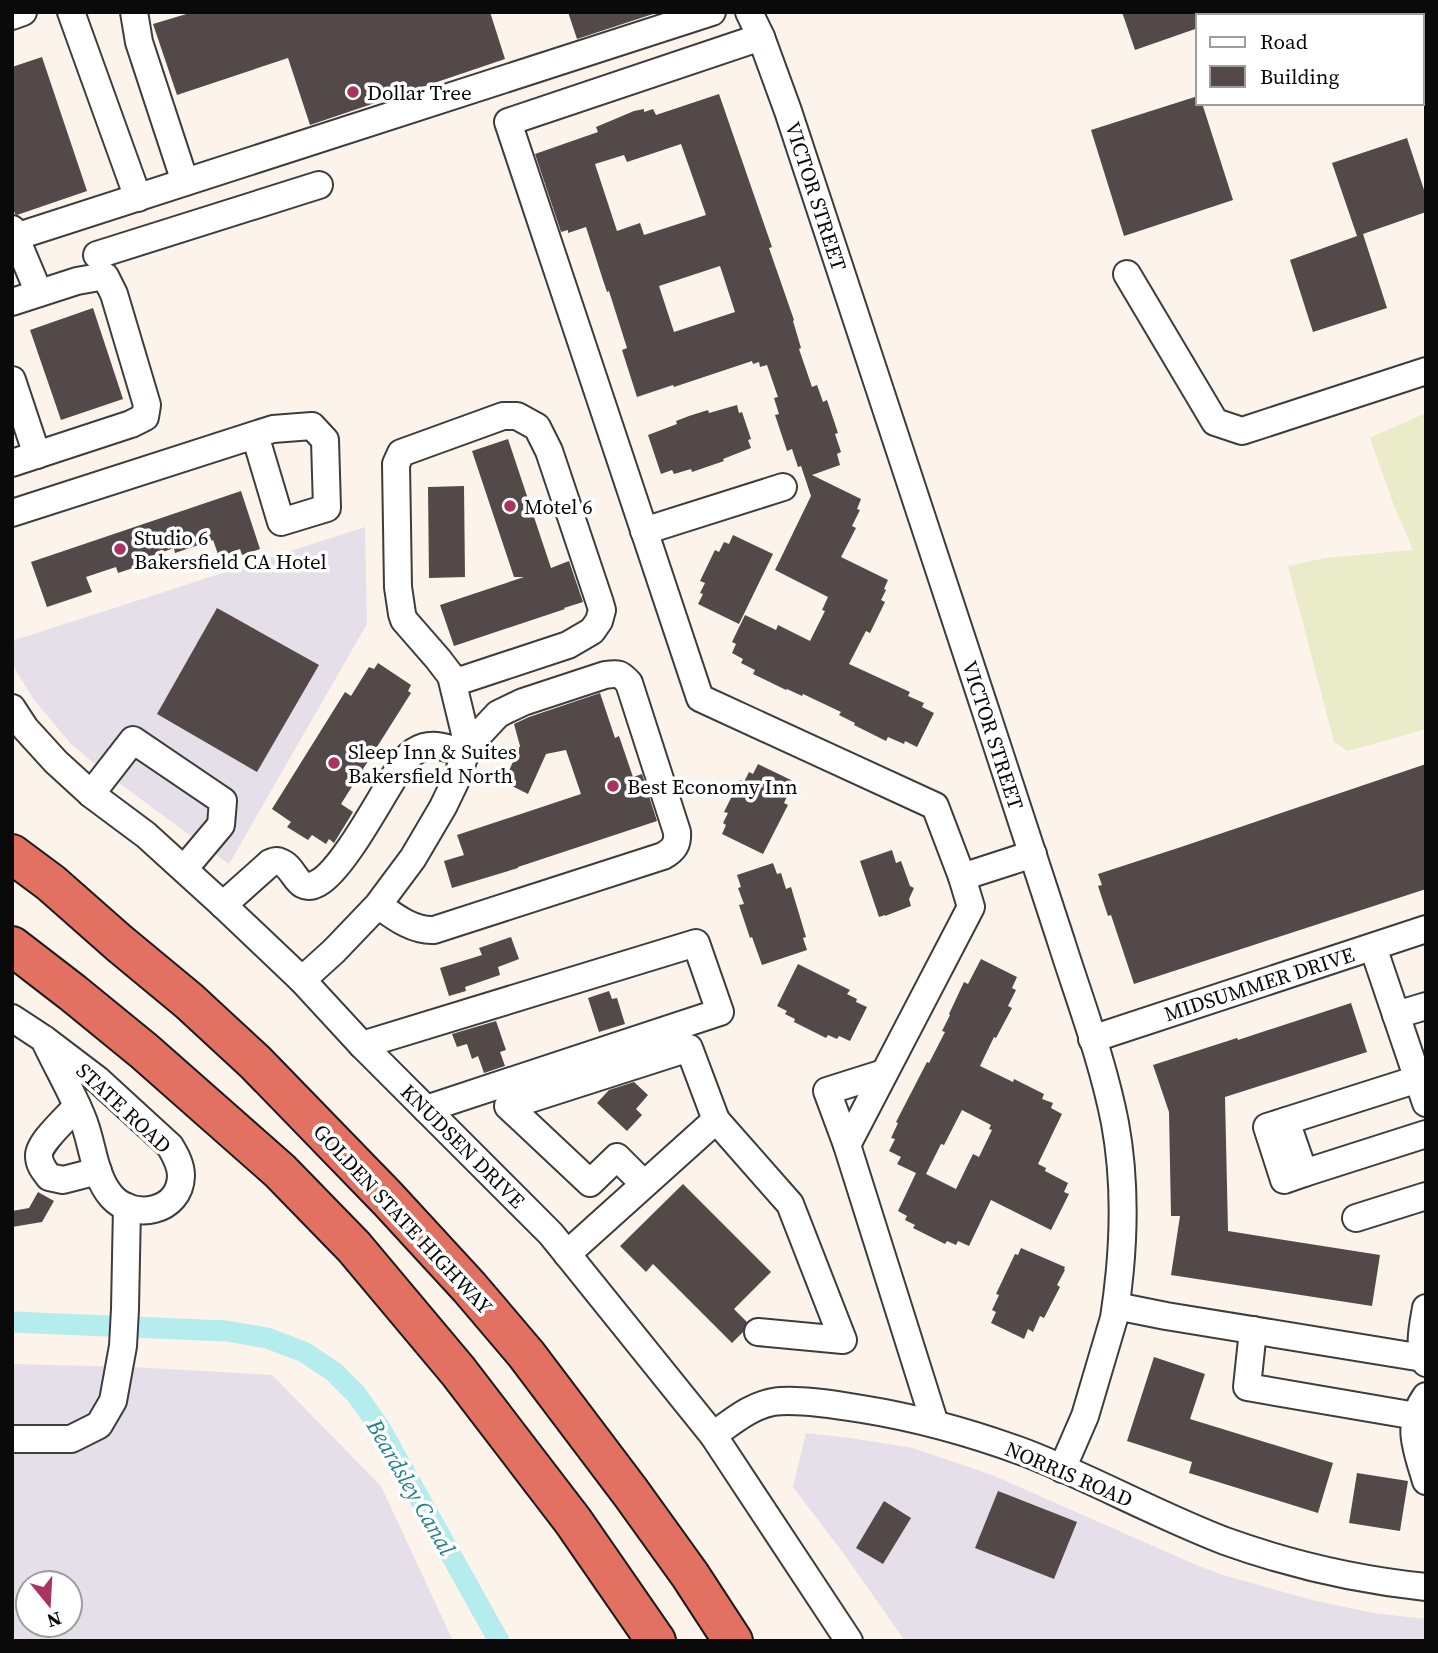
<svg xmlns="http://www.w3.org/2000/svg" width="1438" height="1653" viewBox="0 0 1438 1653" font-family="'Source Serif 4',serif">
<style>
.industrial{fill:#e4dfe9;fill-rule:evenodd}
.pitch{fill:#eaebc9}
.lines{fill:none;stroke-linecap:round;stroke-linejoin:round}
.canal{stroke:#b5ecee;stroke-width:21}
.building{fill:#524948;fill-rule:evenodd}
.minor-casing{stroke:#3d3d3d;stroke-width:30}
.highway-casing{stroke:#1b1b1b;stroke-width:42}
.minor{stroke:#fff;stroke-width:26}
.highway{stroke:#e27162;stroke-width:38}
.poi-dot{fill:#a93461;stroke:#fff;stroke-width:2.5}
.labels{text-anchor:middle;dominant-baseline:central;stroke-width:7;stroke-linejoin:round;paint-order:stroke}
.poi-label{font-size:21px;fill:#0a0a0a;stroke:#fff;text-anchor:start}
.street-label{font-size:21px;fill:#0a0a0a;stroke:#fff}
.water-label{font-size:23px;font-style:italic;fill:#24828c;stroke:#fff}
</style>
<rect width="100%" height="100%" fill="#fcf3ea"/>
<g class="industrial">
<polygon points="365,527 367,624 229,864 108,775 71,744 34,700 12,664 12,641"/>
<path d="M12,1364L133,1367L272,1375L381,1486L453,1641H12ZM28,1583H70V1625H28Z"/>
<polygon points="806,1433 850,1438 913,1448 992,1475 1194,1564 1223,1575 1312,1600 1373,1613 1426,1619 1426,1641 905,1641 844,1554 793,1487"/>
</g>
<polygon class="pitch" points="1426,413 1426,729 1348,751 1334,742 1288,566 1325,558 1413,550 1393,503 1370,438"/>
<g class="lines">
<polyline class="canal" points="12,1322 227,1331 267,1338 304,1352 334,1372 356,1394 380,1428 499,1641"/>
</g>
<g class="building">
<polygon points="193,12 490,12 505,59 310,125 288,58 177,95 153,24"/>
<polygon points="568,12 653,12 653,14 577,39"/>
<polygon points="1122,12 1198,12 1198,28 1135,50"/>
<polygon points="42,57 87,191 17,215 15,214 12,205 12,67"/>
<path d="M719,94L772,247L769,248L794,320L793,321L801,348L799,349L812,387L817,385L823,402L827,400L838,433L835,434L841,452L837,454L840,465L812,475L861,499L857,509L860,510L852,526L856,528L841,557L888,580L884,589L886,590L881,600L885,602L870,633L866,631L849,664L910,692L908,696L924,703L922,707L934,713L917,747L905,741L904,744L888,737L886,741L854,725L855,723L839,715L841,712L803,694L802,696L787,689L786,690L753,674L755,670L741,663L743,659L732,653L736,644L732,642L745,615L776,630L778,625L810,641L825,611L822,610L828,597L775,570L811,496L801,466L798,467L792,449L787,451L775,415L779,414L774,398L778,397L767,365L760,367L759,362L753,364L752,361L674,387L673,385L637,397L622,350L627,348L609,291L607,292L602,277L586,227L568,233V230L561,232L535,154L598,132L596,127L634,111L644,109V112L653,109L656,115ZM681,144L706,215L644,235L640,223L617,231L595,164L624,155L627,162ZM720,266L735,312L674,332L659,286Z"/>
<polygon points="1198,96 1198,103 1202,103 1233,200 1124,236 1091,130"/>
<polygon points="1407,138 1426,196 1426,212 1363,234 1387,308 1313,332 1290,260 1357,236 1332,163"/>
<polygon points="93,308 123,399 61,420 30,330"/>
<polygon points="737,405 739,413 742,412 751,439 748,440 751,448 723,459 724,461 692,472 691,469 674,474 672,470 661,474 648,435 677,424 676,421 689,416 708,410 709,413"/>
<polygon points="508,439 551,568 569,561 583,602 564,608 565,609 454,646 440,605 524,577 514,577 472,451"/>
<polygon points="464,486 465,577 429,578 428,487"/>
<polygon points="241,491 260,549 242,555 240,549 219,557 213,540 175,553 174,548 143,559 145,564 118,573 116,567 86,577 92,592 47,607 31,562"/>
<polygon points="733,535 773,554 739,624 698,604 703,594 700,593 705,583 700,581 715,550 719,552 724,542 729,544"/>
<polygon points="217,608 319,665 257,772 157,714"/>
<polygon points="378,663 411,685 408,691 411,693 341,804 353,812 334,843 329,839 326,844 312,835 308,840 287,827 291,822 272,809 345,692 351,696 369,667 374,669"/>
<polygon points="600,693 615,738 619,736 633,777 642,774 657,821 518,867 518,868 452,888 444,861 464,855 457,835 581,794 566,750 546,754 528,794 504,782 520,746 514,724 529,717"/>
<polygon points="758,764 791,780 786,790 789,792 784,803 788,805 763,854 722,834 726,825 723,823 728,813 724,812 740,780 744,782 749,772 753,774"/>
<polygon points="1426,764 1426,889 1134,984 1111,915 1108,916 1098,886 1102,885 1098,874 1181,847"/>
<polygon points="892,850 896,863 901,861 910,886 914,888 909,899 911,906 885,916 885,915 879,917 860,861"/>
<polygon points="773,863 777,874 781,873 786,889 791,887 806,937 803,938 807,950 762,965 752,937 750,938 739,905 744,904 738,888 741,887 737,875"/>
<polygon points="511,937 519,959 498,967 500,975 465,987 466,991 449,996 440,968 482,955 479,948"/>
<path d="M981,959L1017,977L1012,988L1016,990L1008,1006L1012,1008L996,1038L994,1037L980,1066L1013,1082L1014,1079L1044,1094L1042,1099L1053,1103L1051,1108L1062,1114L1038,1164L1046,1168L1045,1171L1068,1183L1064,1192L1069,1194L1051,1230L991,1200L969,1246L958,1241L956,1245L947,1241L945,1244L913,1228L915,1225L905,1220L907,1216L898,1211L916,1173L897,1164L901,1157L889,1151L895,1139L891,1138L898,1123L896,1122L927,1062L929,1063L945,1032L942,1031L950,1015L949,1014L964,982L968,984ZM962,1110L991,1125L989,1129L992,1130L979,1157L973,1154L956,1189L926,1174L941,1144L944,1145Z"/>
<polygon points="798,964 850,990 847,994 857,999 856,1002 867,1007 850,1041 839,1036 837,1039 828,1035 826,1038 794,1022 795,1019 785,1014 787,1011 777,1006"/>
<polygon points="609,991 612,999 617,998 625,1024 599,1032 588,998"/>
<polygon points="1351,1003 1367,1052 1225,1097 1228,1231 1380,1255 1372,1306 1171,1275 1180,1216 1171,1216 1169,1112 1153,1065 1237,1038 1238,1040"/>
<polygon points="496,1021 506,1050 500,1052 505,1066 484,1073 478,1056 472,1059 467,1044 457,1047 452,1034"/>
<polygon points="634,1082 648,1095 636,1109 642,1115 627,1131 597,1103 609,1090"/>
<polygon points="683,1184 771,1272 734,1309 747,1322 743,1332 732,1343 653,1264 646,1272 620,1246"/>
<polygon points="38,1192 54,1201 42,1222 12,1227 12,1211 29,1208"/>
<polygon points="1021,1248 1065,1267 1064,1269 1065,1270 1057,1285 1060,1287 1044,1318 1040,1316 1033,1332 1028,1329 1024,1339 991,1323 996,1312 992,1310 999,1295 996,1294 1015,1254 1018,1255"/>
<polygon points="1154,1357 1205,1374 1190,1419 1333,1463 1318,1513 1189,1473 1192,1462 1127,1441"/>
<polygon points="1357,1473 1408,1481 1400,1531 1349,1523"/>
<polygon points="998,1491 1077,1522 1054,1579 975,1548"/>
<polygon points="884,1501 911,1518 883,1564 856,1548"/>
</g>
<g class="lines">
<defs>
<g id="minor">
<polyline points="71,12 138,198"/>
<polyline points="134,12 139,42 185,182"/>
<path d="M749,12L761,37L788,111C854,312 920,512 986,712C1011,789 1036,865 1061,941C1080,1001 1103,1061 1115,1123C1127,1188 1124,1253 1114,1318L1085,1416L1062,1469"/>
<polyline points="12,16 23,12"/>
<polyline points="761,37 508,122 700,698 935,806 962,877 1033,854"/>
<polyline points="12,229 39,293"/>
<polyline points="12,238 712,12"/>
<polyline points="97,255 319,185"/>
<polyline points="1127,274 1215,422 1242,431 1426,371"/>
<polyline points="12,302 77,281 105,276 114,294 147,405 145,417 131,424 12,463"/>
<polyline points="12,380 37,455"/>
<polyline points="12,513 273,429 312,426 325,440 327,508 281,522 255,435"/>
<polyline points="644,531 783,487"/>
<polyline points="453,683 568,645 592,631 599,621 602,610 600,603 549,451 537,427 517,416 503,416 401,453 396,464 398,587 402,614 404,620 438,659 451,676 468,746"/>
<polyline points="12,708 25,728 56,762 91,794 146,835 223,905 302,980 362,1045 551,1234 713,1435 849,1641"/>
<polyline points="91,794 133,740 223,801 221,825 184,869"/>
<path d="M223,905L270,863C272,862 277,860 280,862C296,867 296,895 318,883C341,871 376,806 391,782C399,768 407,752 424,747C438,743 452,750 466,754"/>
<polyline points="1373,947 1426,1103"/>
<path d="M302,980L334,951L378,905L413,858L443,807L456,780L468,746L498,714L523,702L605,675C618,673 620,673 629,683L677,832C678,844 674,850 663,856L434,930C413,931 395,917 378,905"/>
<polyline points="1396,1015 1426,1006"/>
<path d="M12,1018L44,1039L98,1080L170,1146C176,1156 181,1165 181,1176C180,1212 134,1221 112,1197C93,1176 93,1142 82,1117C71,1090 56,1065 44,1039"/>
<polyline points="1092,1039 1426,929"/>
<polyline points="362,1045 696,943 720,1012 426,1109"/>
<polyline points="1418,1079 1286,1121 1304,1173 1426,1134"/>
<path d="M77,1106C68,1117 38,1143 39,1156C39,1165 44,1170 49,1177L63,1180L98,1171"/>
<polyline points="1286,1121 1267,1127 1284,1180 1304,1173"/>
<polyline points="847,1145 827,1091 884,1073"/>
<polyline points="644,1184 617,1157 590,1183 508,1106 689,1048 716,1120"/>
<polyline points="1356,1218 1426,1196"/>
<polyline points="567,1254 716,1120 790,1204 843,1340 758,1332"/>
<polyline points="1116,1306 1166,1316 1423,1358"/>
<path d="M1426,1308C1423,1326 1418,1345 1426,1363"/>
<polyline points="1253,1330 1247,1387 1416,1416"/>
<path d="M1426,1396C1405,1425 1417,1450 1426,1481"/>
<polyline points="935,1424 847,1145 971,907 962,877"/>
<path d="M713,1435C731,1423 750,1406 773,1402C796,1398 838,1405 862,1409C918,1418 972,1433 1026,1453C1093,1479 1157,1515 1225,1541C1289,1564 1358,1580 1426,1587"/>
<polyline points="12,1439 71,1439 99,1425 113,1401 123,1346 125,1309 127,1207"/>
</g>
<g id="highway">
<polyline points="12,854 51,883 119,943 189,1001 255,1062 388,1199 469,1287 526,1354 631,1493 690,1575 733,1641"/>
<polyline points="12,946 73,993 144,1051 280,1171 354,1247 458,1371 573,1521 656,1641"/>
</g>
</defs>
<use href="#minor" class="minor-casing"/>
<use href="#highway" class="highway-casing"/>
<use href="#minor" class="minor"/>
<use href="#highway" class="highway"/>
</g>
<g class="poi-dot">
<circle cx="353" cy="92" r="7"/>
<circle cx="510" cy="506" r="7"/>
<circle cx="120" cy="549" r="7"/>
<circle cx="334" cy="763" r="7"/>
<circle cx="613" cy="786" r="7"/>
</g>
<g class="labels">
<g class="poi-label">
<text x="367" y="92">Dollar Tree</text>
<text x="524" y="506">Motel 6</text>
<text x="134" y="537">Studio 6<tspan x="134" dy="24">Bakersfield CA Hotel</tspan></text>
<text x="348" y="751">Sleep Inn &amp; Suites<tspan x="348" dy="24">Bakersfield North</tspan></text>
<text x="627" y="786">Best Economy Inn</text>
</g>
<g class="street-label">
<text transform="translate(816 196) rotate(72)">VICTOR STREET</text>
<text transform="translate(993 735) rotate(72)">VICTOR STREET</text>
<text transform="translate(1259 984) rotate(-18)">MIDSUMMER DRIVE</text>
<text transform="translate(124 1108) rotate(43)">STATE ROAD</text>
<text transform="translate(463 1146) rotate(45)">KNUDSEN DRIVE</text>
<text transform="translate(403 1219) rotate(47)">GOLDEN STATE HIGHWAY</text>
<text transform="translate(1069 1474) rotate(23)">NORRIS ROAD</text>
</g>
<g class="water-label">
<text transform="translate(411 1487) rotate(60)">Beardsley Canal</text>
</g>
</g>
<rect width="1438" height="1653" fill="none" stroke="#0a0a0a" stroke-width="28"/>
<rect x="1196" y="14" width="228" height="91" fill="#ffffff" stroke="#9d9d9d" stroke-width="2"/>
<rect x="1210" y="37" width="35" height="10" fill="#ffffff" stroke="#9d9d9d" stroke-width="2"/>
<text x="1260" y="49" font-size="21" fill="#0a0a0a">Road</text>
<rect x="1210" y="66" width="35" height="21" fill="#524948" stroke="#9d9d9d" stroke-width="2"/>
<text x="1260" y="84" font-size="21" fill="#0a0a0a">Building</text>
<g transform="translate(49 1604) rotate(162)"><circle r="33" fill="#ffffff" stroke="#9d9d9d" stroke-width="2"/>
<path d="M0-5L12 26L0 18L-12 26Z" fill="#a93461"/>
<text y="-10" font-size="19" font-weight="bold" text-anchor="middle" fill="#0a0a0a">N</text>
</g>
</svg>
